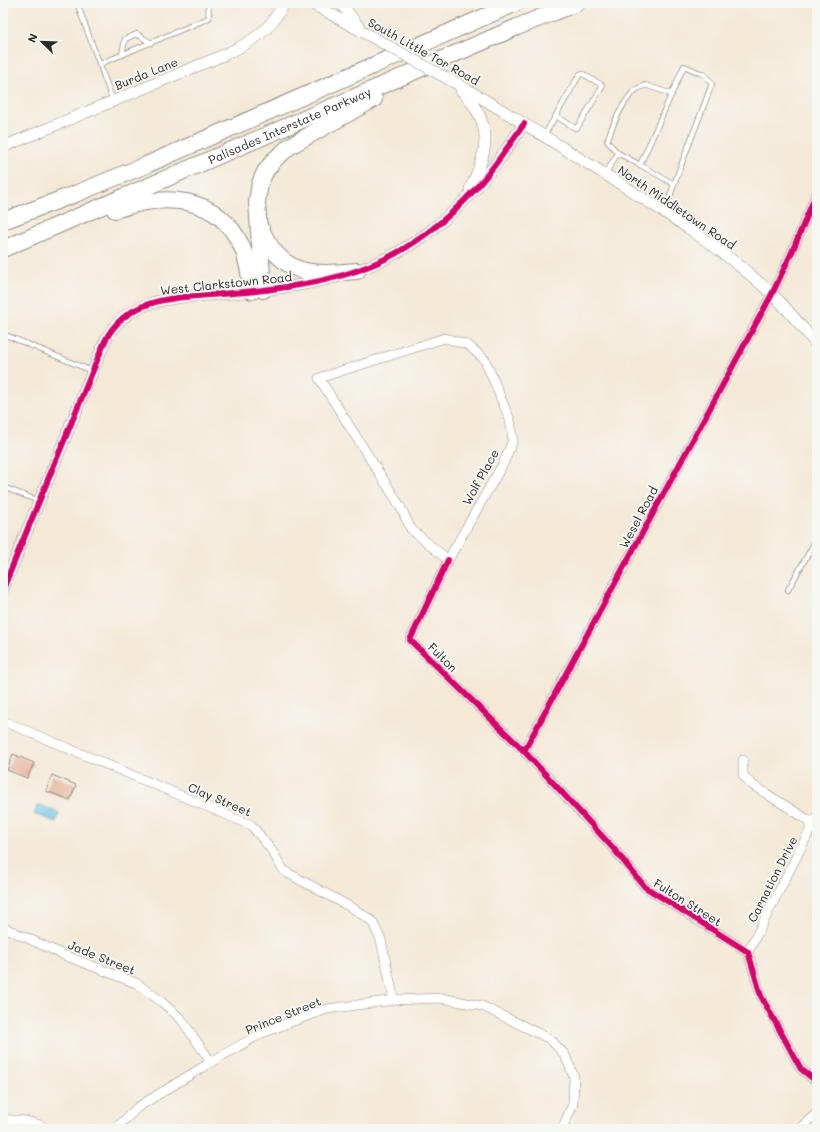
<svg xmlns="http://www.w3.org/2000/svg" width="820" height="1132" viewBox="0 0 820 1132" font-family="Mali,sans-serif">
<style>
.water{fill:#65c3e3;stroke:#487787}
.building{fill:#e6b29d}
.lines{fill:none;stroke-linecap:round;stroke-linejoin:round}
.service-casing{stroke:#908a81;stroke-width:6}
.minor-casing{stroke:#908a81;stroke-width:10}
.tertiary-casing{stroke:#908a81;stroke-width:12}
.motorway-casing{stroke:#908a81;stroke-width:18}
.service{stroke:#fff;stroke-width:4.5}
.minor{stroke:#fff;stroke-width:9}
.tertiary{stroke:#fff;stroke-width:11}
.motorway{stroke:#fff;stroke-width:16}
.tertiary-bridge-casing{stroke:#908a81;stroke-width:12;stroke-linecap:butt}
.tertiary-bridge{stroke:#fff;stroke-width:11}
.cycleway-casing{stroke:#f6f6f2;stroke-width:8}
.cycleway{stroke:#d6006c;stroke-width:6}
.labels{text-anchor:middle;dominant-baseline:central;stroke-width:4;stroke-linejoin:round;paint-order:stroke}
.street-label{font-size:12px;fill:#2b2b2b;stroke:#f6f6f2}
</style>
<rect width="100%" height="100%" fill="#f6f6f2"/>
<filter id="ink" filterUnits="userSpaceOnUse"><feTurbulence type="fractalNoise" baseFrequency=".025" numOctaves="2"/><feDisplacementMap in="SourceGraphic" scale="8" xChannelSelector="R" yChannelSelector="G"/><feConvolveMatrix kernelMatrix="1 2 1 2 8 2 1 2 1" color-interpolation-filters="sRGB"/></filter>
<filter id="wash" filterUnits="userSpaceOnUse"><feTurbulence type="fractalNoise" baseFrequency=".012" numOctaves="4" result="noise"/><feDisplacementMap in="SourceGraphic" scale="16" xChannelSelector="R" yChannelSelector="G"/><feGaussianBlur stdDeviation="0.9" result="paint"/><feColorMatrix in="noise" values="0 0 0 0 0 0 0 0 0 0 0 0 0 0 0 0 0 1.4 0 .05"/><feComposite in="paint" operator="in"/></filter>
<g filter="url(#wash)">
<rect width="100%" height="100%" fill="#f4e9d7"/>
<polygon class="water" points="38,804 59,813 56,822 34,814"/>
<g id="blocks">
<g class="building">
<polygon points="13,754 34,763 27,778 7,770"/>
<polygon points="52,775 76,785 70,800 46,791"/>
</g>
</g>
</g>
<g filter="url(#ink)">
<use href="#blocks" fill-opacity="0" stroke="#908a81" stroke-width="1"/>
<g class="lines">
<defs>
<g id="service">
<polyline points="77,3 113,101"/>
<polyline points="122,55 125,39 137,34 151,43"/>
<polyline points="100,64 209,18 208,3"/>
<polyline points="544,136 580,74 583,74 602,85 602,87 577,128 575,128 556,116"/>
<path d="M640,165L618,153L607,141C612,126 624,98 637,89C639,88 643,87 645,85L672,94"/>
<polyline points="605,174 618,153"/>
<polyline points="665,212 674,184 712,84 705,75 684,66 640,165 674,184"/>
<polyline points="3,335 8,336 92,371"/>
<polyline points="3,487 39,501"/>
<polyline points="788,590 817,538"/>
</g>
<g id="minor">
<polygon points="445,338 468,345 485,360 510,420 513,440 504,462 448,560 411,529 400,506 319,378"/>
<polyline points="448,560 410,640 524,751 613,848 645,887 748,952 761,996 801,1069 817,1082"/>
<polyline points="3,721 251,825 270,848 284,871 354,909 372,921 381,940 394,1000"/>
<polyline points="524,751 772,294 792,252 817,192"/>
<polyline points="743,760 743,775 751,784 813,823"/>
<polyline points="3,927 64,955 136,983 162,1002 181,1019 211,1062"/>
<polyline points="748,952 817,816"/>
<path d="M3,1120C20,1119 34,1121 48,1129"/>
<polyline points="115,1129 138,1107 211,1062 260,1034 288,1023 327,1009 394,1000 441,998 482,1006 550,1039 565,1055 574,1077 573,1104 562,1129"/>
<polyline points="799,1129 817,1113"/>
</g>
<g id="tertiary">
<polyline points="311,3 363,32"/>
<polyline points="341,3 359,27"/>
<path d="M452,81C504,110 553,142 603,173C662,210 720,246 771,293C788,309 802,327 817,345"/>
<path d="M461,90C494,124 489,150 470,189"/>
<path d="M3,147L226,54C252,42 271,30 284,3"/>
<path d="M3,589L105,341C125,300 169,298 209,295C230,293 251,292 272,289C305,285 338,279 369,266C410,250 448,220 477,187C495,167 509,145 524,124"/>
</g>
<g id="motorway">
<path d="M115,210C163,193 218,194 242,247C248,261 250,276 252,291"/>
<polyline points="3,221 75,194 146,165 516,3"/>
<path d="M261,229C282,277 312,275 357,271"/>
<path id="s1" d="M3,249L517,27L577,3"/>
<polyline points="263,290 257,202 260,183 265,172 274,160 290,146 374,99"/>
</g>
</defs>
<use href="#service" class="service-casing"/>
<use href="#minor" class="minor-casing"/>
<use href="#tertiary" class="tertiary-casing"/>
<use href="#motorway" class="motorway-casing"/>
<use href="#service" class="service"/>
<use href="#minor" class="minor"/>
<use href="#tertiary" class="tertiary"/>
<use href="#motorway" class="motorway"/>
<defs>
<polyline id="tertiary-bridge" points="363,32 452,81"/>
</defs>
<use href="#tertiary-bridge" class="tertiary-bridge-casing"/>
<use href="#tertiary-bridge" class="tertiary-bridge"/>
<defs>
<g id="cycleway">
<polyline points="448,560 410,640 524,751 613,848 645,887 748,952 761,996 801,1069 817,1082"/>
<path d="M3,589L105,341C125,300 169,298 209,295C230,293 251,292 272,289C305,285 338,279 369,266C410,250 448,220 477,187C495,167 509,145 524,124"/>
<polyline points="524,751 772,294 792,252 817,192"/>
</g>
</defs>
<use href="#cycleway" class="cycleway-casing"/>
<use href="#cycleway" class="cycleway"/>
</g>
</g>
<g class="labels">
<g class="street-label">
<text transform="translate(424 51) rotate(29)">South Little Tor Road</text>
<text transform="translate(146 73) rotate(-22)">Burda Lane</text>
<text stroke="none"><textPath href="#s1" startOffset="312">Palisades Interstate Parkway</textPath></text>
<text transform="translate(677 207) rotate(34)">North Middletown Road</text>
<text transform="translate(226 283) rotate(-6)">West Clarkstown Road</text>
<text transform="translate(480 477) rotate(-61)">Wolf Place</text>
<text transform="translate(638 517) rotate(-62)">Wesel Road</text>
<text transform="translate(443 657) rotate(45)">Fulton</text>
<text transform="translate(220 799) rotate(23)">Clay Street</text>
<text transform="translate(772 879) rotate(-63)">Carnation Drive</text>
<text transform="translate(688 902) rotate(32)">Fulton Street</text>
<text transform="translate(102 957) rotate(22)">Jade Street</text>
<text transform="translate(283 1015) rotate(-22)">Prince Street</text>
</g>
</g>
<rect width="820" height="1132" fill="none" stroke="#f6f6f2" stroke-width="16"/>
<g transform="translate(42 42) rotate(293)" stroke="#f6f6f2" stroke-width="3" paint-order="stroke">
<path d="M0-3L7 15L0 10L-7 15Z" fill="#2b2b2b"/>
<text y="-6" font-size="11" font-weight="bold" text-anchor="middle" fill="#2b2b2b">N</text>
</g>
</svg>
